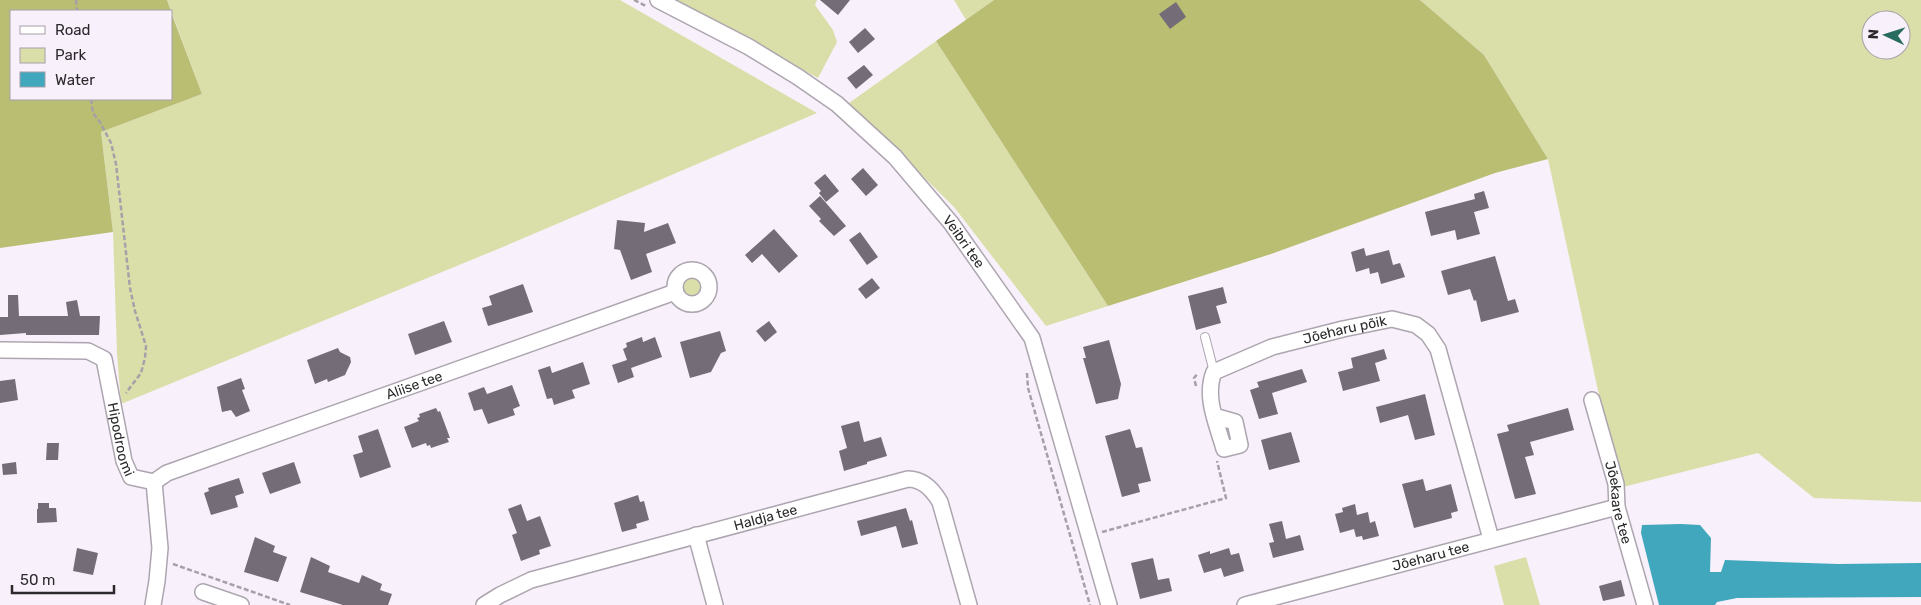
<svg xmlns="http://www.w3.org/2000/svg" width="1921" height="605" viewBox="0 0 1921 605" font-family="Rubik,sans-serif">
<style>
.green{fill:#dadfa9;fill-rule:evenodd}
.forest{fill:#b9be73}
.water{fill:#40a7bc}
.building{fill:#746c76}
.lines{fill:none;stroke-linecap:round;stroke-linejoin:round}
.service-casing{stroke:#ada5af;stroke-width:10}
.minor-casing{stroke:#ada5af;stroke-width:18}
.path{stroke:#a6a0a8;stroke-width:2.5;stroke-dasharray:5 2.5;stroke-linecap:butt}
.service{stroke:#fff;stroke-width:8}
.minor{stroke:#fff;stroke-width:15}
.labels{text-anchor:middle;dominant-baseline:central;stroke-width:5;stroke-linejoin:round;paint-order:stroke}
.street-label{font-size:14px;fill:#2c292d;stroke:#f8f0fb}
</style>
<rect width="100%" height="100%" fill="#f8f0fb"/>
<g class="green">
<polygon points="167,0 620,0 817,113 498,249 121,404 117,354 113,232 101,132 202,94"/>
<polygon points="672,0 817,0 815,5 833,30 837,42 818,78"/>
<polygon points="954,0 994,0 966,20"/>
<path d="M1420,0H1921V502L1814,498L1758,453L1619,488L1548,159L1484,55ZM1871,20H1901V50H1871Z"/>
<polygon points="936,41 1108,306 1046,326 954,207 849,103"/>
<circle cx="692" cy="287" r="14"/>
<polygon points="1526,557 1540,605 1504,605 1494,566"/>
</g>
<g class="forest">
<polygon points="0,0 167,0 171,11 11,11 11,99 171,99 171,12 202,94 101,132 113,232 0,248"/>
<polygon points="994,0 1420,0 1484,55 1548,159 1495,173 1271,254 1108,306 936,41"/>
</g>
<polygon class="water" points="1681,524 1700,525 1711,538 1710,572 1721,572 1725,560 1838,564 1921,563 1921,597 1737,598 1717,602 1715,605 1659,605 1641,533 1642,525"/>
<g class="building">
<polygon points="820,0 850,0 838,15"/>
<polygon points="1176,2 1186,17 1170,29 1159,14"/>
<polygon points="865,28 875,39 858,53 849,42"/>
<polygon points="864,65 873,75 856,89 847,78"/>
<polygon points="863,168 878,185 866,196 851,179"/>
<polygon points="825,174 839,191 826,202 819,193 821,191 814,183"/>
<polygon points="1484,191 1489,208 1474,212 1480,234 1457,240 1455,230 1431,236 1425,212 1475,199 1474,194"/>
<polygon points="820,196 846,226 834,236 819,221 821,219 809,206"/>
<polygon points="617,220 645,223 644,232 668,223 676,243 646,254 652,272 631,280 620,250 614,249"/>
<polygon points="774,229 798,256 779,273 762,254 752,263 745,255"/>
<polygon points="860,232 878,257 867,265 849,240"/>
<polygon points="1364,248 1366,256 1389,250 1393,265 1400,263 1405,277 1381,284 1378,272 1370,274 1369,268 1356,272 1351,252"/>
<polygon points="1495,256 1508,301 1515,299 1519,312 1481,322 1476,300 1474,301 1470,289 1448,295 1441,271"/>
<polygon points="872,278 880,288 866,299 858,289"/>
<polygon points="523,284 533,312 488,326 482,308 492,305 489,296"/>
<polygon points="1223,287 1227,303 1216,306 1221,323 1196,330 1188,296"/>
<polygon points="8,295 18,295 19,316 68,316 66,302 77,300 80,316 100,316 99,335 26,335 26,333 0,335 0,317 8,317"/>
<polygon points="444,321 452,342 415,355 408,334"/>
<polygon points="769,321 777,332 765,342 756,331"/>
<polygon points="720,331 726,351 721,353 711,372 690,378 680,342"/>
<polygon points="642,337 643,342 655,337 662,357 631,368 634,377 618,383 612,365 627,360 623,349 627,347 626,343"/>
<polygon points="1109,340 1121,384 1118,399 1096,404 1083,358 1086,358 1083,347"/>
<polygon points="338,348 340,352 350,357 351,362 345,375 328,382 327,379 315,384 307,360"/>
<polygon points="1384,349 1387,359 1375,363 1380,381 1343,391 1338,372 1353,368 1351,358"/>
<polygon points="583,362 590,384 572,390 575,398 554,405 552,398 547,399 538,370 550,366 552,373"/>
<polygon points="1302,369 1307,382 1272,393 1278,414 1259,419 1250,390 1259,387 1257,382"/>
<polygon points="241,378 245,389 242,390 250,411 236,417 231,410 222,412 217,387"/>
<polygon points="15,379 18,400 0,403 0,381"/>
<polygon points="512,385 520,406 513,409 515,415 488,424 482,409 474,411 468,393 484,387 487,394"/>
<polygon points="1425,394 1435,435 1415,440 1408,415 1380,423 1376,407"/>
<polygon points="436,408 438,412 440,411 450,438 447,438 449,442 431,448 430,445 427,446 426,443 412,448 404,427 419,421 417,418 420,417 419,414"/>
<polygon points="1568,408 1574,430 1530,442 1534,455 1525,457 1536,494 1515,499 1497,434 1509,431 1507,425"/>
<polygon points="859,421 864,442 881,437 887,456 867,462 867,464 844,471 839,451 847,448 841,426"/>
<polygon points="378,429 391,467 360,478 353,455 363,452 358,436"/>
<polygon points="1130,429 1136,448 1142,447 1151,481 1138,484 1140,492 1122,497 1105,436"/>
<polygon points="1291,432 1300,462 1269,470 1261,440"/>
<polygon points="47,443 59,443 58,460 46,460"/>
<polygon points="16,462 17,474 3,475 2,464"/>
<polygon points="294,462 301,483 270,494 262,473"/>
<polygon points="239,478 244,493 235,496 238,507 211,515 204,493 209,491 208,488"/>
<polygon points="1423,479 1426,491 1451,484 1458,511 1451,513 1452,518 1414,528 1402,484"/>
<polygon points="638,495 640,502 644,501 649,520 636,524 637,528 622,532 614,503"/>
<polygon points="38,503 49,503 49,508 56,508 57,522 37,523 37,509 38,509"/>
<polygon points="521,504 527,521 540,516 551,546 539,550 540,554 521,561 512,535 517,533 508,509"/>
<polygon points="1355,504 1357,515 1368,512 1370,523 1375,521 1379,536 1363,540 1362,536 1356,537 1354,529 1340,533 1335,514 1343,512 1342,508"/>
<polygon points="906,508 910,521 912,520 918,544 902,548 896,526 861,536 857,521"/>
<polygon points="1282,521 1286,539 1300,535 1304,550 1273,558 1269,543 1274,542 1269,524"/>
<polygon points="255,537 275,546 273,552 287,557 278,582 244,572"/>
<polygon points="77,548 98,553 93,575 73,571"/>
<polygon points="1229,548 1231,555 1239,553 1244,571 1224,577 1221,568 1204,573 1198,555 1210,551 1210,554"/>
<polygon points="311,557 330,566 328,572 359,583 362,575 382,584 380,590 392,594 388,605 343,605 300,592"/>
<polygon points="1153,558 1158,580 1169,578 1172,591 1140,599 1131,563"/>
<polygon points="1621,580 1625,596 1603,601 1599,586"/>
</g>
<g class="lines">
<defs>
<polyline id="service" points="1205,337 1214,372"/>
<g id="minor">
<path id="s1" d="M658,0L749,47L798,77L837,104L895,157L951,223L1032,338L1109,605"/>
<circle cx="692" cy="287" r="17"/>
<path id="s2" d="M0,350L88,351L104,359L124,461L131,477L154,482"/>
<path id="s3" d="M1592,400L1616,484L1617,507L1645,605"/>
<path id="s4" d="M1214,416L1235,422L1240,445L1224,449C1217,424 1204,397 1214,372L1272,347L1343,329L1392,319L1416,325L1428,334L1438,349L1491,539"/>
<path id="s5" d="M154,482L167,473L675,292"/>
<polyline points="696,535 715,605"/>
<polyline points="203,592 241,605"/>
<polyline points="153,605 157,581 160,548 154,482"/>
<path id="s6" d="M484,605L500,595L531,580L908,479C923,479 933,490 940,502L969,605"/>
<path id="s7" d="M1245,605L1617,507"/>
</g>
</defs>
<use href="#service" class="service-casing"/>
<use href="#minor" class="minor-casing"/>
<g class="path">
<polyline points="76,0 77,11"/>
<polyline points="634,0 646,6"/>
<polyline points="91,99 93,113 100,122 111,143 116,164 130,288 135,311 146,346 145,358 141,373 126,393"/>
<polyline points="1027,373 1028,388 1090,605"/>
<polyline points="1196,386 1194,378 1198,373"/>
<polyline points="1102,532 1226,498 1217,461"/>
<polyline points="173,564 290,605"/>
</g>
<use href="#service" class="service"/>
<use href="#minor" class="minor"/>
</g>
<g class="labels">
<g class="street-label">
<text stroke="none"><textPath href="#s1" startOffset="395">Veibri tee</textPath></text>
<text stroke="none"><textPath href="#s4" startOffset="279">Jõeharu põik</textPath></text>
<text stroke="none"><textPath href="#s5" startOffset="278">Aliise tee</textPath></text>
<text stroke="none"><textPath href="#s2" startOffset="188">Hipodroomi</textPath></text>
<text stroke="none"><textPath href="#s3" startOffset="106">Jõekaare tee</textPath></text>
<text stroke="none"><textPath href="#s6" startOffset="296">Haldja tee</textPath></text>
<text stroke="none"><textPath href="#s7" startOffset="192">Jõeharu tee</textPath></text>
</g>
</g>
<rect x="10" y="10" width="162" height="90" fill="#f8f0fb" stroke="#a6a0a9"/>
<rect x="20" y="26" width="25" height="8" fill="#ffffff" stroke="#a6a0a9"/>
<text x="55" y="35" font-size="15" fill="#2c292d">Road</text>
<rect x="20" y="48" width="25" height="15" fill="#dadfa9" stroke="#a6a0a9"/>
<text x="55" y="60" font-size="15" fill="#2c292d">Park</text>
<rect x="20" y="72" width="25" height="15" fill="#40a7bc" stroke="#a6a0a9"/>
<text x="55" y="85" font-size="15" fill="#2c292d">Water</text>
<g transform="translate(1886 35) rotate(274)"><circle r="24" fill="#f8f0fb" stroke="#a6a0a9"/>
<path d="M0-4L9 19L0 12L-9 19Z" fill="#286c5f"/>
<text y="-8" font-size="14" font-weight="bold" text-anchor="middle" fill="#2c292d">N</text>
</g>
<path d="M12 585v8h102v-8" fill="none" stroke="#2c292d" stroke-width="2.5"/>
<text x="20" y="585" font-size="15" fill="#2c292d" stroke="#f8f0fb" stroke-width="4" paint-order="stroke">50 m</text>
</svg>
